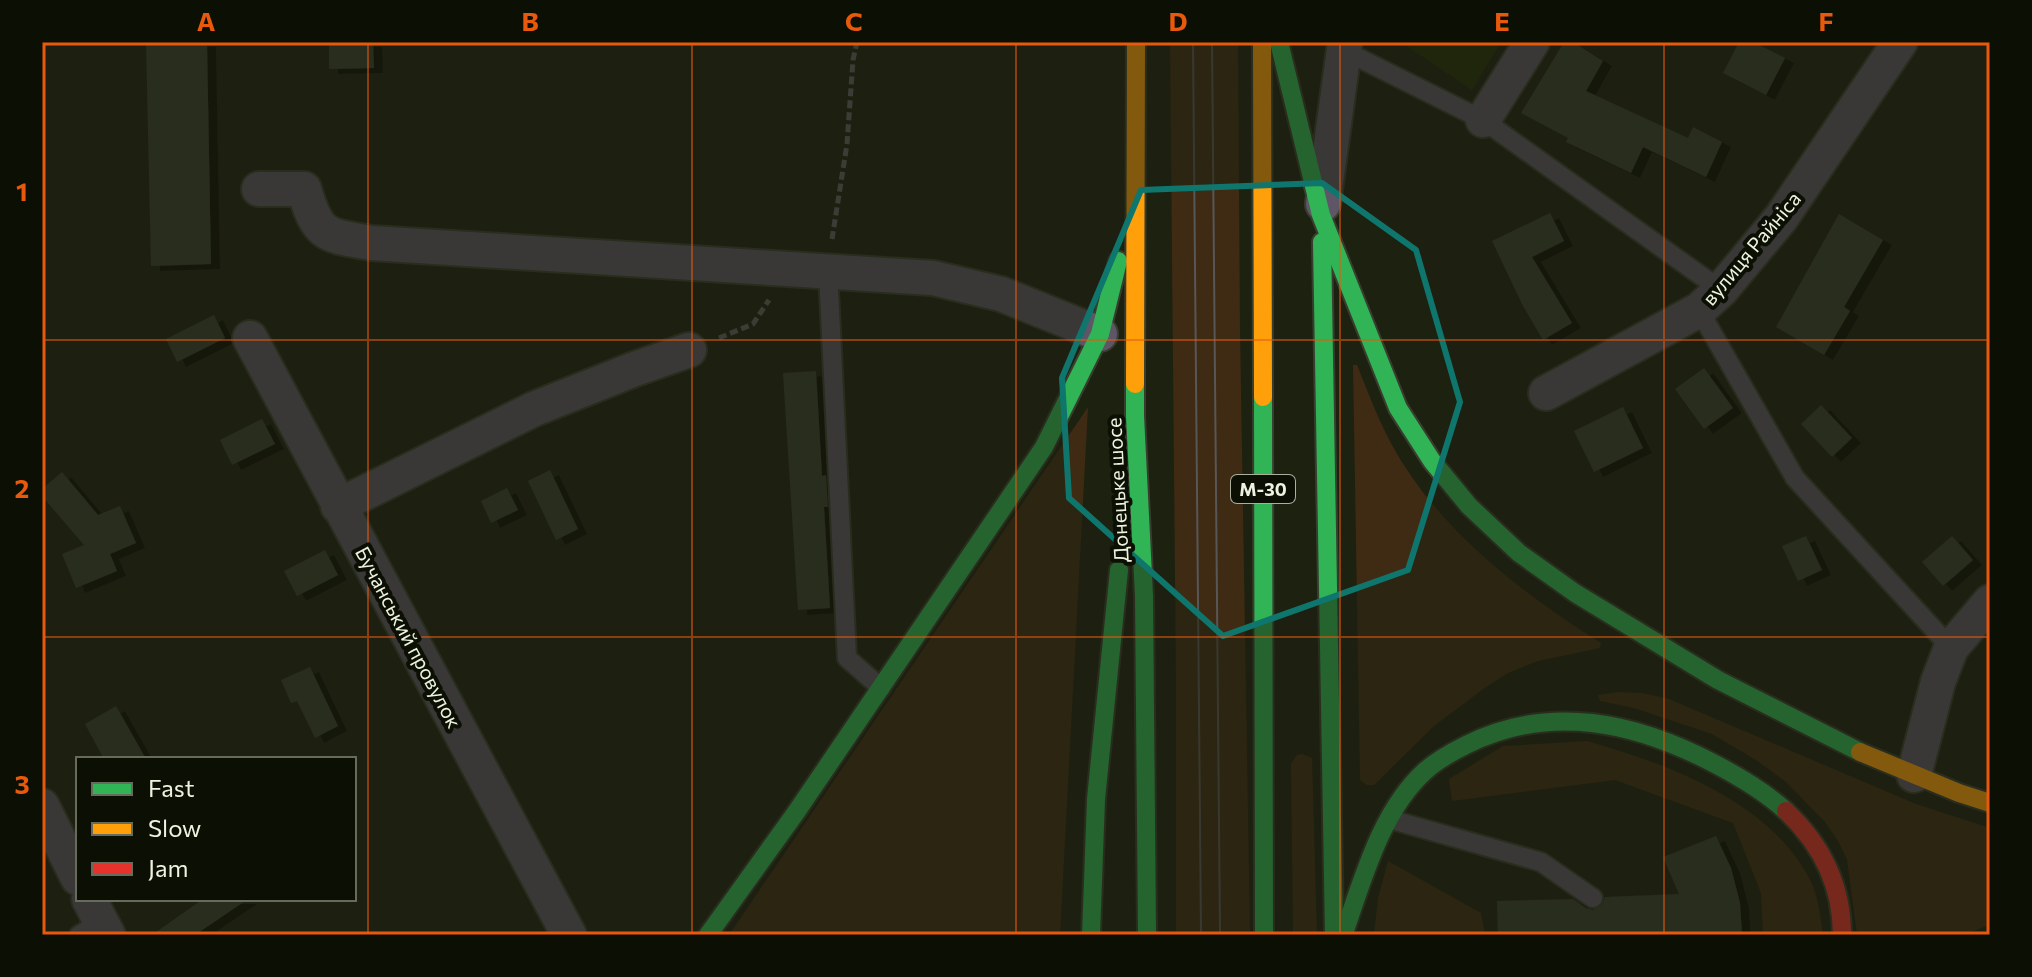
<svg xmlns="http://www.w3.org/2000/svg" width="2032" height="977" viewBox="0 0 2032 977" font-family="Commissioner,sans-serif">
<style>
.built{fill:#242d08}
.green{fill:#3f2a13}
.building{fill:#363c2f;filter:url(#shadow)}
.lines{fill:none;stroke-linecap:round;stroke-linejoin:round}
.lane-casing{stroke:#393d2f;stroke-width:22}
.street-casing{stroke:#393d2f;stroke-width:38}
.fast-casing{stroke:#393d2f;stroke-width:22}
.slow-casing{stroke:#393d2f;stroke-width:22}
.jam-casing{stroke:#393d2f;stroke-width:22}
.path{stroke:#615d63;stroke-width:5;stroke-dasharray:8 4;stroke-linecap:butt}
.lane{stroke:#5e5667;stroke-width:18}
.street{stroke:#5e5667;stroke-width:34}
.fast{stroke:#30b455;stroke-width:18}
.slow{stroke:#ff9f0a;stroke-width:18}
.jam{stroke:#e5322d;stroke-width:18}
.tram{stroke:#585757;stroke-width:2}
.marked{fill:none;stroke:#0f766e;stroke-width:6;stroke-linejoin:round}
.grid{fill:none;stroke:#e8590c;stroke-width:2;stroke-opacity:0.55}
.labels{text-anchor:middle;dominant-baseline:central;stroke-width:8;stroke-linejoin:round;paint-order:stroke}
.shield{fill:#0c1004;stroke:#aaaf9e;stroke-width:2}
.shield-label{font-size:18px;font-weight:bold;fill:#edf3e0}
.street-label{font-size:20px;fill:#edf3e0;stroke:#0c1004}
.neatline{fill:none;stroke:#e8590c;stroke-width:3}
.grid-label{font-size:26px;text-anchor:middle;font-weight:bold;fill:#e8590c}
</style>
<defs>
<filter id="shadow"><feDropShadow dx="9" dy="5" stdDeviation="0" flood-color="#0009"/></filter>
</defs>
<rect width="100%" height="100%" fill="#1d2110"/>
<polygon class="built" points="1401,42 1501,42 1472,90"/>
<g class="green">
<polygon points="1170,42 1238,42 1240,328 1250,935 1176,935 1176,686"/>
<path d="M1353,365H1357C1368,392 1378,419 1392,445C1439,530 1520,592 1601,643L1600,648L1538,661L1508,673L1486,687L1434,726L1374,785H1367L1360,780Z"/>
<polygon points="1088,407 1060,935 729,935"/>
<polygon points="1619,692 1642,693 1669,699 1916,804 1990,828 1990,924 1965,935 1857,935 1847,859 1838,841 1825,822 1786,782 1756,760 1712,734 1634,708 1600,701 1598,695"/>
<path d="M1587,741C1665,763 1767,800 1808,876C1818,894 1820,914 1823,935H1763L1761,893L1733,823L1615,780L1452,801L1449,779L1503,746Z"/>
<polygon points="1302,754 1312,758 1317,935 1293,935 1291,764 1297,755"/>
<polygon points="1388,861 1481,913 1485,935 1374,935 1378,898"/>
</g>
<g class="building">
<polygon points="146,42 207,42 211,264 151,266"/>
<polygon points="329,42 373,42 374,68 329,69"/>
<polygon points="1564,42 1573,42 1603,61 1586,91 1688,138 1693,127 1722,142 1706,177 1643,147 1631,173 1566,142 1568,138 1521,113"/>
<polygon points="1739,42 1753,42 1785,58 1766,95 1723,73"/>
<polygon points="1550,213 1564,241 1532,257 1572,323 1543,340 1523,306 1492,241"/>
<polygon points="1839,214 1883,240 1844,307 1850,311 1824,355 1776,327"/>
<polygon points="214,315 225,338 177,362 166,339"/>
<polygon points="1704,368 1733,408 1704,429 1675,389"/>
<polygon points="816,371 822,476 826,475 828,507 824,507 830,608 798,610 783,373"/>
<polygon points="1821,405 1852,438 1832,457 1801,424"/>
<polygon points="1623,407 1643,448 1594,472 1574,431"/>
<polygon points="262,419 275,444 232,465 220,440"/>
<polygon points="550,470 578,529 556,540 528,481"/>
<polygon points="62,472 98,515 120,506 136,543 110,554 117,571 76,588 62,554 84,545 42,496 42,489"/>
<polygon points="507,488 518,510 491,523 481,501"/>
<polygon points="1806,536 1822,570 1798,581 1782,546"/>
<polygon points="1952,536 1973,560 1943,586 1922,562"/>
<polygon points="325,550 338,575 297,596 284,571"/>
<polygon points="310,667 338,726 315,738 297,701 291,703 281,680"/>
<polygon points="116,706 146,759 104,759 85,724"/>
<polygon points="1716,836 1731,868 1740,903 1742,935 1498,935 1497,901 1573,899 1586,908 1593,910 1602,905 1605,897 1679,894 1663,857"/>
<polygon points="203,899 248,899 195,935 152,935"/>
</g>
<g class="lines">
<defs>
<g id="lane">
<polyline points="1345,51 1483,120 1721,290"/>
<polyline points="828,271 847,658 881,688"/>
<polyline points="1699,310 1795,478 1951,648"/>
<polyline points="1389,819 1541,862 1593,898"/>
<polyline points="79,935 101,922"/>
</g>
<g id="street">
<polyline points="1483,120 1532,42"/>
<path d="M259,189H304C318,237 325,235 371,243L933,278L1001,294L1100,334"/>
<polyline points="1323,204 1345,42"/>
<polyline points="250,338 569,935"/>
<polyline points="1546,393 1699,310 1721,290 1781,218 1900,42"/>
<polyline points="338,506 534,409 632,370 689,350"/>
<polyline points="1914,775 1938,682 1951,648 1990,602"/>
<polyline points="42,806 78,878"/>
<polyline points="89,899 108,935"/>
</g>
<g id="fast">
<polyline points="1279,42 1321,215 1398,408 1432,461 1469,506 1519,553 1575,593 1718,680 1860,752"/>
<polyline points="1322,242 1334,935"/>
<polyline points="1135,384 1135,416 1144,596 1147,935"/>
<polyline points="1263,397 1264,935"/>
<path d="M1344,933C1363,879 1381,811 1425,771C1436,761 1452,752 1466,745C1550,703 1635,722 1715,764C1740,777 1765,792 1786,811"/>
<polyline points="708,935 797,811 1044,447 1100,334 1118,261"/>
<polyline points="1091,935 1096,799 1119,570"/>
</g>
<g id="slow">
<polyline points="1262,42 1263,397"/>
<polyline points="1135,384 1136,42"/>
<polyline points="1860,752 1959,793 1990,803"/>
</g>
<path id="jam" d="M1786,811C1822,845 1842,885 1842,935"/>
</defs>
<use href="#lane" class="lane-casing"/>
<use href="#street" class="street-casing"/>
<use href="#fast" class="fast-casing"/>
<use href="#slow" class="slow-casing"/>
<use href="#jam" class="jam-casing"/>
<g class="path">
<polyline points="832,239 847,144 853,60 857,42"/>
<polyline points="719,338 753,324 769,300"/>
</g>
<use href="#lane" class="lane"/>
<use href="#street" class="street"/>
<use href="#fast" class="fast"/>
<use href="#slow" class="slow"/>
<use href="#jam" class="jam"/>
<g class="tram">
<polyline points="1193,42 1201,935"/>
<polyline points="1212,42 1220,935"/>
</g>
</g>
<path d="M0 0H2032V977H0ZM1322,183L1416,250L1460,402L1408,570L1223,636L1069,498L1062,378L1141,190Z" fill="#1d2110" fill-opacity=".55" fill-rule="evenodd"/>
<path class="marked" d="M1322,183L1416,250L1460,402L1408,570L1223,636L1069,498L1062,378L1141,190Z"/>
<path class="grid" d="M368,42V935M692,42V935M1016,42V935M1340,42V935M1664,42V935M42,340H1990M42,637H1990"/>
<g class="labels">
<rect class="shield" x="1231" y="475" width="64" height="28" rx="6"/>
<g class="shield-label">
<text x="1263" y="489">М-30</text>
</g>
<g class="street-label">
<text transform="translate(1751 248) rotate(-50)">вулиця Райніса</text>
<text transform="translate(1117 490) rotate(-93)">Донецьке шосе</text>
<text transform="translate(409 637) rotate(62)">Бучанський провулок</text>
</g>
</g>
<rect width="2032" height="977" fill="none" stroke="#0c1004" stroke-width="88"/>
<rect x="76" y="757" width="280" height="144" fill="#0c1004" stroke="#666b5c" stroke-width="2"/>
<rect x="92" y="783" width="40" height="12" fill="#30b455" stroke="#666b5c" stroke-width="2"/>
<text x="148" y="797" font-size="24" fill="#edf3e0">Fast</text>
<rect x="92" y="823" width="40" height="12" fill="#ff9f0a" stroke="#666b5c" stroke-width="2"/>
<text x="148" y="837" font-size="24" fill="#edf3e0">Slow</text>
<rect x="92" y="863" width="40" height="12" fill="#e5322d" stroke="#666b5c" stroke-width="2"/>
<text x="148" y="877" font-size="24" fill="#edf3e0">Jam</text>
<rect x="44" y="44" width="1944" height="889" class="neatline"/>
<g class="grid-label">
<text x="206" y="31">A</text>
<text x="530" y="31">B</text>
<text x="854" y="31">C</text>
<text x="1178" y="31">D</text>
<text x="1502" y="31">E</text>
<text x="1826" y="31">F</text>
<text x="22" y="201">1</text>
<text x="22" y="498">2</text>
<text x="22" y="794">3</text>
</g>
</svg>
